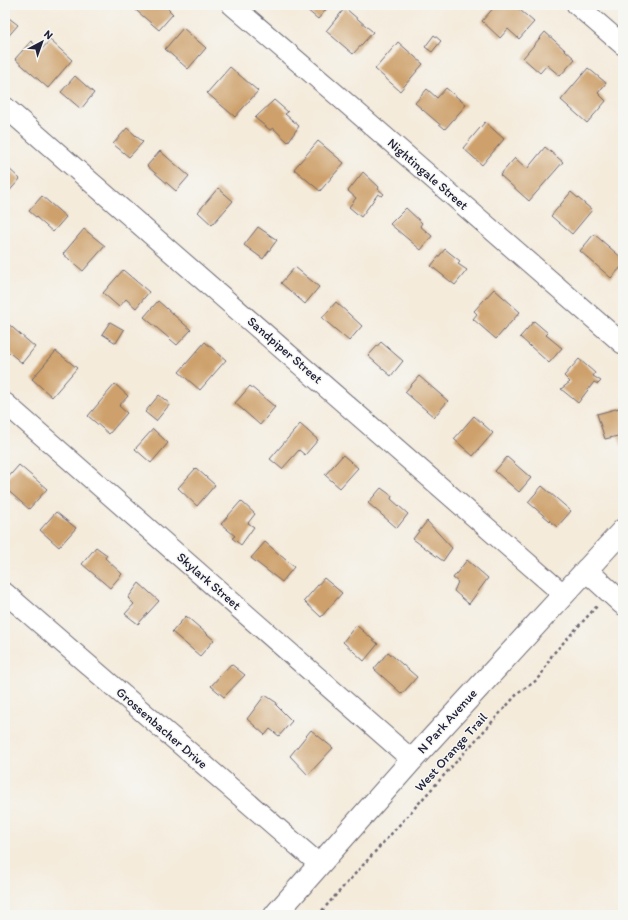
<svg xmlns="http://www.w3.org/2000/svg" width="628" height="920" viewBox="0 0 628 920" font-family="Itim,sans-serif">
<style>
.building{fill:#cea16c}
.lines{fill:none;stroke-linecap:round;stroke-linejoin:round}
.minor-casing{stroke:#6c6873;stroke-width:22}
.tertiary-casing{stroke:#6c6873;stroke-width:24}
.secondary-casing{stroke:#6c6873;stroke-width:24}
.path{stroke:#6c6873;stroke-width:2.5;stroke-dasharray:3 3;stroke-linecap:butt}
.minor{stroke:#fff;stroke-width:20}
.tertiary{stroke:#fff;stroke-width:22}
.secondary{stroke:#fff;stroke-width:22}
.labels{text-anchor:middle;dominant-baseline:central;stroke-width:3;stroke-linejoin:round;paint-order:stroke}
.street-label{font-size:13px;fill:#22223b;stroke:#f6f6f2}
</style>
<rect width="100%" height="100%" fill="#f6f6f2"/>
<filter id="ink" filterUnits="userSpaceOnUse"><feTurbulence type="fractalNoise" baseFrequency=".025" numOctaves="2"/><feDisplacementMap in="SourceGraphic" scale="8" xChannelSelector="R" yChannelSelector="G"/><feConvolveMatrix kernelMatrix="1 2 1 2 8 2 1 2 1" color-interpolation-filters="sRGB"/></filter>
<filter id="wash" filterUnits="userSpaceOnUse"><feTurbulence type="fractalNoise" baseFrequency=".012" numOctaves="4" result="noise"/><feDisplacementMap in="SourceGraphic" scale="16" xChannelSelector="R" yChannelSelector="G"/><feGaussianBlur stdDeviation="0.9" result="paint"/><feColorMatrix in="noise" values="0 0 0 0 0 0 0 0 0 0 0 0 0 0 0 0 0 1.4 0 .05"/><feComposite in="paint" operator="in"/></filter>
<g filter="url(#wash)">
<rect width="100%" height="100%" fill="#f4ebdb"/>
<g id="blocks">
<g class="building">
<polygon points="130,5 164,5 173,14 159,30"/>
<polygon points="301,5 330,5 318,19"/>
<polygon points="496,5 514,5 534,22 519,39 508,29 500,38 482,21"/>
<polygon points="345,8 373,32 353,54 326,31"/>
<polygon points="5,15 18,25 5,40"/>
<polygon points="183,28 206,48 188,69 165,49"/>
<polygon points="545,32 575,59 560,76 547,65 540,73 523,58"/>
<polygon points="434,35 441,41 432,52 425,47"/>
<polygon points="50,40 72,60 48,88 15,59 31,41 41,50"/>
<polygon points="398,42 423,64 400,91 375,69"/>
<polygon points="230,67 258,91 235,117 207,93"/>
<polygon points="588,68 606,83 598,93 606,101 587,123 561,100"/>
<polygon points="75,76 94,93 81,109 61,92"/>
<polygon points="446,88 466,105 445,129 415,103 427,89 437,98"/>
<polygon points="274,100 288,112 285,114 299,126 288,142 273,128 270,130 255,118"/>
<polygon points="485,122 504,139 482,165 463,148"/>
<polygon points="127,128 143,142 129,157 113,144"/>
<polygon points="318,141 344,163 320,191 294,169"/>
<polygon points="545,147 563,162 529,201 500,175 515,158 527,169"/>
<polygon points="160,151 189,176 176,191 147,166"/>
<polygon points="5,165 20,179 5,196"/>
<polygon points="363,172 379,187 378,189 384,194 382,196 378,194 361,217 349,207 356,198 348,191"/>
<polygon points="218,188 233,201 212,225 198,212"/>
<polygon points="571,192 592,210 572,234 551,216"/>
<polygon points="42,196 66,217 53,232 29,211"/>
<polygon points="406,208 422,223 420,226 432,236 421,250 390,224"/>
<polygon points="258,227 277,240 263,259 244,245"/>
<polygon points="84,229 105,246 83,271 63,254"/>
<polygon points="594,234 623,259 623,265 611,278 580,251"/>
<polygon points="445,249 460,261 458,264 467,270 455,285 431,266"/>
<polygon points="295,267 319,287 305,304 281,283"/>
<polygon points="123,270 149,292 136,308 126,299 119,307 103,293"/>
<polygon points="494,289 520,312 496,339 473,319 477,314 474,311"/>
<polygon points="158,301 191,330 177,345 144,317"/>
<polygon points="336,302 362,326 349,341 322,318"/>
<polygon points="534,321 548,333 546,335 562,348 549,363 520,337"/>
<polygon points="6,322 35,347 22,363 5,349 5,324"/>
<polygon points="110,322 124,330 116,343 102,334"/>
<polygon points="205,342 226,360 200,390 179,372"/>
<polygon points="381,342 403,361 391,376 368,356"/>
<polygon points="56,351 77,368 52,397 32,379"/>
<polygon points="579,359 595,373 593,376 601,381 598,384 594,382 578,403 561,389 570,382 564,376"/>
<polygon points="419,376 448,401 434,417 405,392"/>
<polygon points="115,384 128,396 119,406 127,413 109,434 88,416"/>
<polygon points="250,386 275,407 260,425 235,403"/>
<polygon points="159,395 170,404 156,421 145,412"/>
<polygon points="623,407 623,453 618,436 605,439 597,414"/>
<polygon points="474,416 493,433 473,456 454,439"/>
<polygon points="300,424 318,440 305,455 299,450 282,469 270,459"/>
<polygon points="153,429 168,443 151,463 135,449"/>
<polygon points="343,455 358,468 340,488 325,475"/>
<polygon points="507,457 531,478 519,492 495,471"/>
<polygon points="19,465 47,489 29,509 5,488 5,481"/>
<polygon points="196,468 215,485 197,506 178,488"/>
<polygon points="542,486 571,511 557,527 528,502"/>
<polygon points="381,488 392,496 391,499 408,514 397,528 368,503"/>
<polygon points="241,501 255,514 248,523 254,527 241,545 232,538 235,536 221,524"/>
<polygon points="56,512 76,528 59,547 40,530"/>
<polygon points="427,521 452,548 443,561 413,539"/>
<polygon points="265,542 294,567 282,582 251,558"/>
<polygon points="96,547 107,555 105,558 122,574 110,588 82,564"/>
<polygon points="467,560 488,578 469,604 454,591 458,582 453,578"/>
<polygon points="324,578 342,593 321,617 304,601"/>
<polygon points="139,583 159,601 138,624 125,614 134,604 128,598"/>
<polygon points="186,616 214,640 200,656 172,632"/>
<polygon points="356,625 378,644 364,661 343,642"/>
<polygon points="388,652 417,677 402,694 374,669"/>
<polygon points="231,664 245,675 224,697 211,686"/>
<polygon points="265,695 277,703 276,705 292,721 279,736 270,729 265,735 247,719"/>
<polygon points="311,730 333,748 308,775 290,756"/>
</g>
</g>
</g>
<g filter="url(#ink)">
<use href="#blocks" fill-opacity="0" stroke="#6c6873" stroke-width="1"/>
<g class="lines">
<defs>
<g id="minor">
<polyline points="232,5 337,95 623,344"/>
<polyline points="577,5 623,45"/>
<polyline points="5,107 563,594"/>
<polyline points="5,403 412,760"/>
<polyline points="5,593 319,864"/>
</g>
<polyline id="tertiary" points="586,570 623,604"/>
<polyline id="secondary" points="275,915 412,760 623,530"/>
</defs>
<use href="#minor" class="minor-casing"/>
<use href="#tertiary" class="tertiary-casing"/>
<use href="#secondary" class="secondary-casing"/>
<polyline class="path" points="318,915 520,691 533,683 540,677 552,655 598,605"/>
<use href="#minor" class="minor"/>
<use href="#tertiary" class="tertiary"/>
<use href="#secondary" class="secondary"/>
</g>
</g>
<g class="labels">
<g class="street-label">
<text transform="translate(428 174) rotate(41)">Nightingale Street</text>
<text transform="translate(285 350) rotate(41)">Sandpiper Street</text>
<text transform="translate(209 581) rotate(41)">Skylark Street</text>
<text transform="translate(447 721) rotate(-48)">N Park Avenue</text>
<text transform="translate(162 728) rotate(41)">Grossenbacher Drive</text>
<text transform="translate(451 752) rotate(-48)">West Orange Trail</text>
</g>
</g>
<rect width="628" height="920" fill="none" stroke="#f6f6f2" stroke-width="20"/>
<g transform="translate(42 42) rotate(41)" stroke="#f6f6f2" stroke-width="3" paint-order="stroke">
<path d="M0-3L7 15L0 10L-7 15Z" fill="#22223b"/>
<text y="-6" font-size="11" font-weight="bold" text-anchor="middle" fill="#22223b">N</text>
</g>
</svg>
